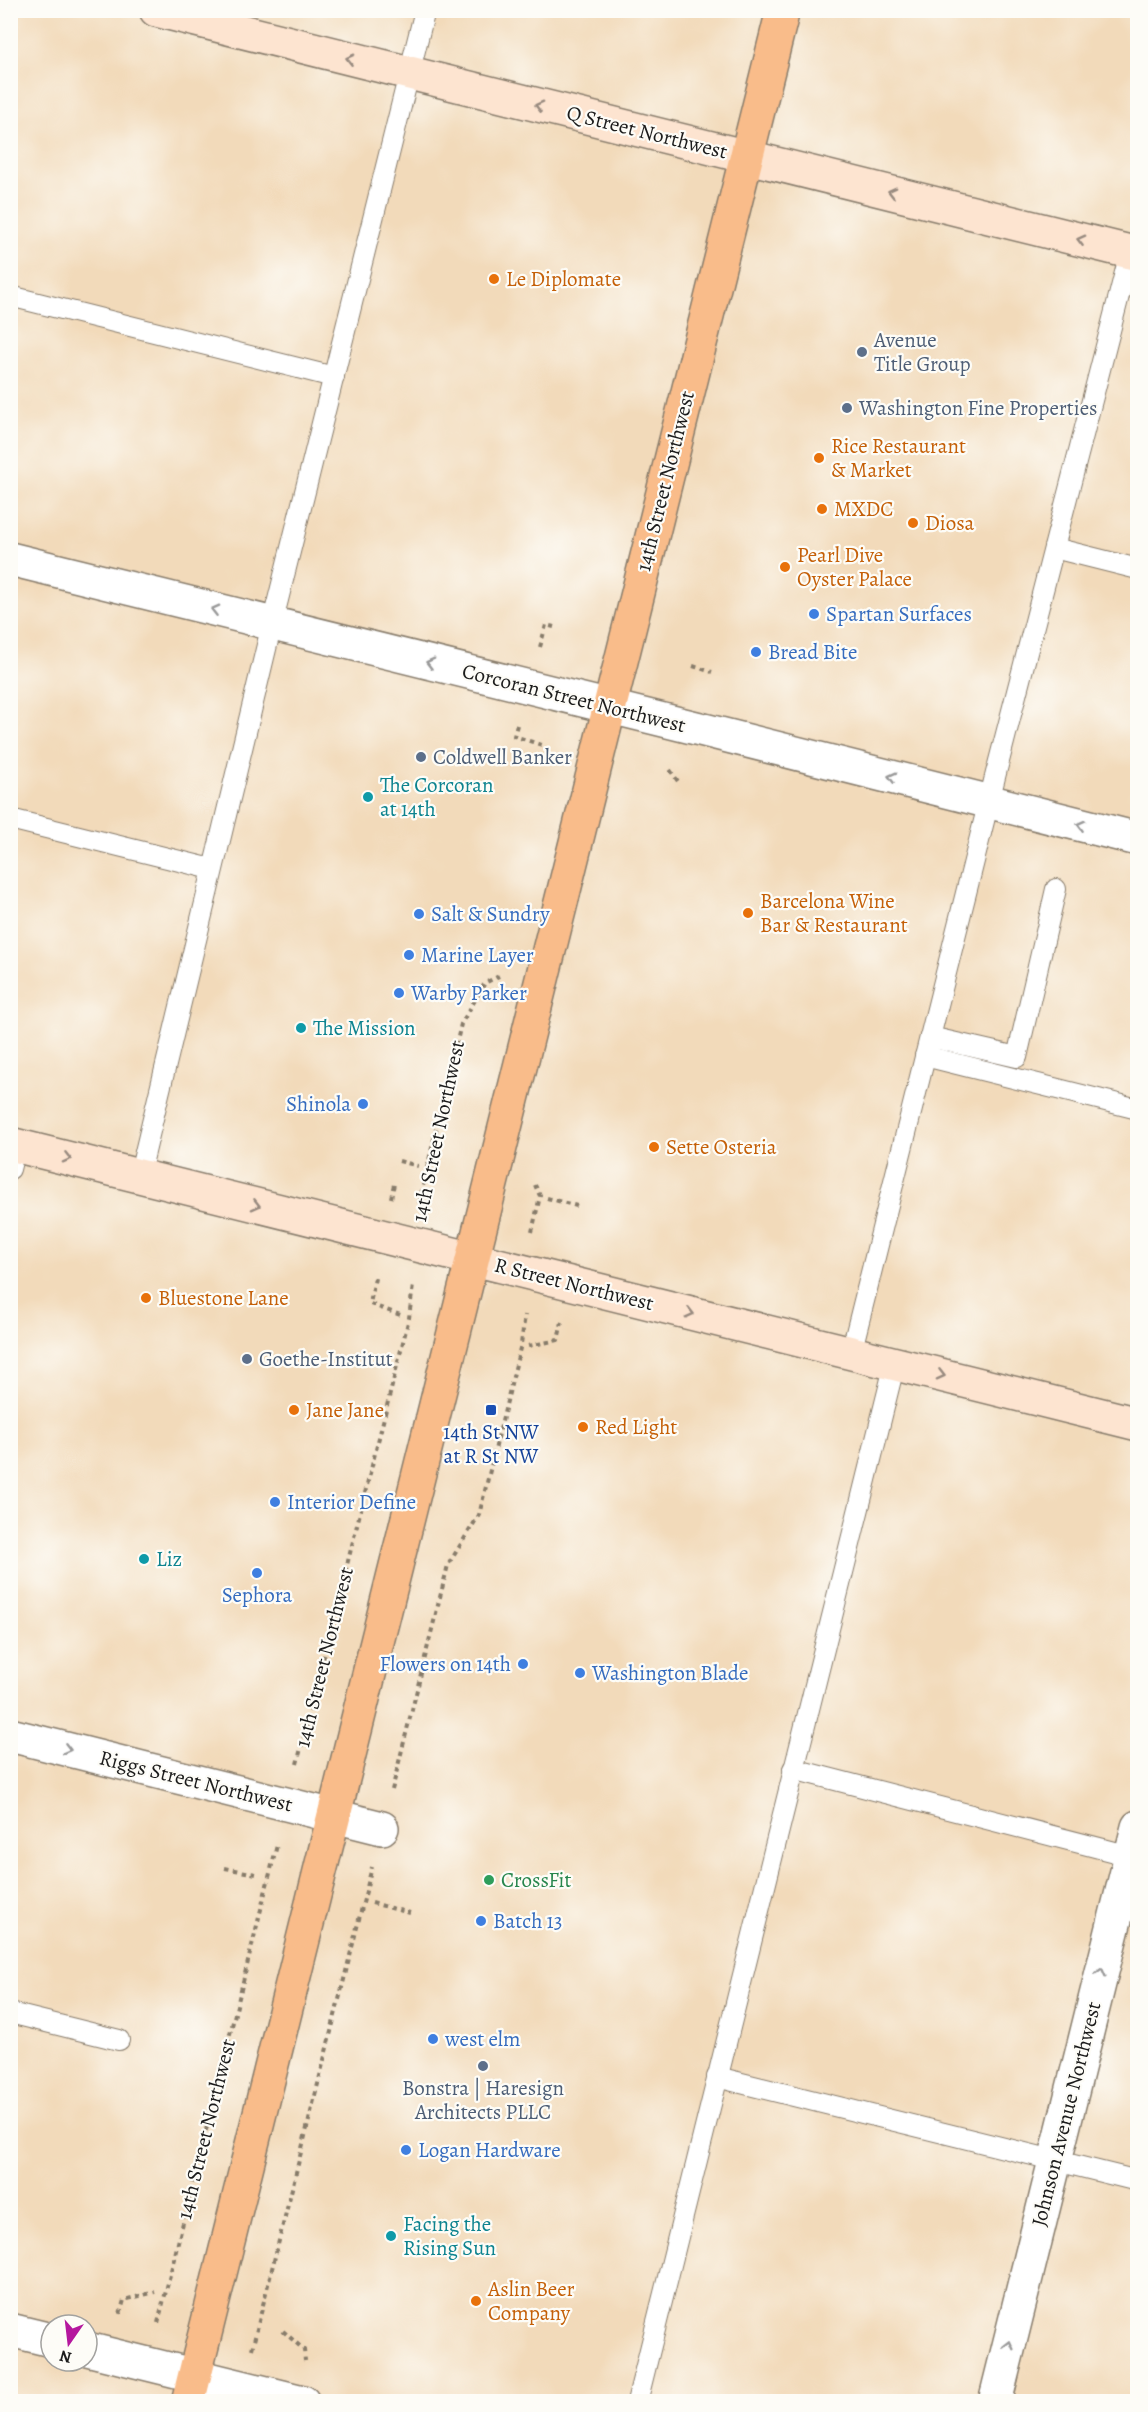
<svg xmlns="http://www.w3.org/2000/svg" width="1148" height="2412" viewBox="0 0 1148 2412" font-family="Alegreya,serif">
<style>
.lines{fill:none;stroke-linecap:round;stroke-linejoin:round}
.service-casing{stroke:#877b6b;stroke-width:22}
.minor-casing{stroke:#877b6b;stroke-width:36}
.secondary-casing{stroke:#877b6b;stroke-width:36}
.primary-casing{stroke:#877b6b;stroke-width:36}
.path{stroke:#877b6b;stroke-width:4;stroke-dasharray:4.5 4.5;stroke-linecap:butt}
.service{stroke:#fff;stroke-width:20}
.minor{stroke:#fff;stroke-width:33}
.secondary{stroke:#fde4d0;stroke-width:33}
.primary{stroke:#f9bc8a;stroke-width:33}
.oneway{stroke:#988a7f}
.oneway2{stroke:#999}
.food-dot{fill:#e8710a;stroke:#fdfcf7;stroke-width:2}
.service-dot{fill:#5c6f8a;stroke:#fdfcf7;stroke-width:2}
.shop-dot{fill:#3f7fe0;stroke:#fdfcf7;stroke-width:2}
.culture-dot{fill:#0f9aa8;stroke:#fdfcf7;stroke-width:2}
.transit-dot{fill:#1a4fb4;stroke:#fdfcf7;stroke-width:2}
.leisure-dot{fill:#2e9e5b;stroke:#fdfcf7;stroke-width:2}
.labels{text-anchor:middle;dominant-baseline:central;stroke-width:4.5;stroke-linejoin:round;paint-order:stroke}
.street-label{font-size:21px;fill:#1c1c1c;stroke:#fdfcf7}
.food-label{font-size:21px;fill:#c56008;stroke:#fdfcf7;text-anchor:start}
.service-label{font-size:21px;fill:#4e5e75;stroke:#fdfcf7;text-anchor:start}
.shop-label{font-size:21px;fill:#366cbe;stroke:#fdfcf7;text-anchor:start}
.culture-label{font-size:21px;fill:#0d838f;stroke:#fdfcf7;text-anchor:start}
.transit-label{font-size:21px;fill:#164399;stroke:#fdfcf7}
.leisure-label{font-size:21px;fill:#27864d;stroke:#fdfcf7;text-anchor:start}
</style>
<rect width="100%" height="100%" fill="#fdfcf7"/>
<filter id="ink" filterUnits="userSpaceOnUse"><feTurbulence type="fractalNoise" baseFrequency=".0167" numOctaves="2"/><feDisplacementMap in="SourceGraphic" scale="12" xChannelSelector="R" yChannelSelector="G"/><feConvolveMatrix kernelMatrix="1 2 1 2 8 2 1 2 1" color-interpolation-filters="sRGB"/></filter>
<filter id="wash" filterUnits="userSpaceOnUse"><feTurbulence type="fractalNoise" baseFrequency=".008" numOctaves="4" result="noise"/><feDisplacementMap in="SourceGraphic" scale="24" xChannelSelector="R" yChannelSelector="G"/><feGaussianBlur stdDeviation="1.35" result="paint"/><feColorMatrix in="noise" values="0 0 0 0 0 0 0 0 0 0 0 0 0 0 0 0 0 1.4 0 .05"/><feComposite in="paint" operator="in"/></filter>
<g filter="url(#wash)">
<rect width="100%" height="100%" fill="#f2daba"/>
</g>
<g filter="url(#ink)">
<g class="lines">
<defs>
<g id="service">
<polyline points="10,296 334,377"/>
<polyline points="1054,548 1138,569"/>
<polyline points="10,819 212,869"/>
<polyline points="930,1037 1017,1057 1056,889"/>
<polyline points="925,1056 1138,1109"/>
<polyline points="10,1169 16,1145"/>
<polyline points="139,1177 272,624 425,10"/>
<polyline points="851,1353 998,765 1130,253"/>
<polyline points="793,1769 1138,1858"/>
<polyline points="10,2013 119,2040"/>
<polyline points="717,2077 1138,2181"/>
<polyline points="637,2402 895,1363"/>
</g>
<g id="minor">
<polyline points="10,559 696,728 1138,839"/>
<polyline points="10,1735 382,1828"/>
<polyline points="10,2330 51,2340"/>
<polyline points="87,2349 303,2402"/>
<polyline points="995,2402 1138,1827"/>
</g>
<g id="secondary">
<polyline points="156,10 1138,254"/>
<polyline points="10,1144 1138,1424"/>
</g>
<polyline id="primary" points="188,2402 783,10"/>
</defs>
<use href="#service" class="service-casing"/>
<use href="#minor" class="minor-casing"/>
<use href="#secondary" class="secondary-casing"/>
<use href="#primary" class="primary-casing"/>
<g class="path">
<polyline points="540,647 546,625 554,627"/>
<polyline points="693,666 712,672"/>
<polyline points="517,725 514,736 545,746"/>
<polyline points="670,770 680,784"/>
<polyline points="399,1161 418,1166"/>
<polyline points="391,1198 394,1184"/>
<polyline points="547,1198 577,1206"/>
<polyline points="419,1203 461,1024 485,983 499,976"/>
<polyline points="532,1232 540,1196 535,1185"/>
<polyline points="375,1278 370,1304 403,1316"/>
<polyline points="528,1346 558,1340 562,1322"/>
<polyline points="297,1764 409,1318 413,1285"/>
<polyline points="392,1790 448,1565 479,1515 521,1344 525,1315"/>
<polyline points="225,1868 256,1874"/>
<polyline points="372,1903 410,1913"/>
<polyline points="120,2314 124,2300 155,2292"/>
<polyline points="158,2323 277,1845"/>
<polyline points="283,2331 304,2350 305,2361"/>
<polyline points="252,2349 372,1867"/>
</g>
<use href="#service" class="service"/>
<use href="#minor" class="minor"/>
<use href="#secondary" class="secondary"/>
<use href="#primary" class="primary"/>
</g>
<defs><path id="oneway-chevron" d="M-2-3.5L2.5 0L-2 3.5" fill="none" stroke-width="1.6" stroke-linecap="round" stroke-linejoin="round" transform="scale(1.5)"/></defs>
<g class="oneway">
<use href="#oneway-chevron" transform="translate(350 59) rotate(-166)"/>
<use href="#oneway-chevron" transform="translate(539 106) rotate(-166)"/>
<use href="#oneway-chevron" transform="translate(892 192) rotate(-166)"/>
<use href="#oneway-chevron" transform="translate(1081 240) rotate(-166)"/>
<use href="#oneway-chevron" transform="translate(67 1158) rotate(14)"/>
<use href="#oneway-chevron" transform="translate(256 1205) rotate(14)"/>
<use href="#oneway-chevron" transform="translate(690 1313) rotate(14)"/>
<use href="#oneway-chevron" transform="translate(941 1375) rotate(14)"/>
</g>
<g class="oneway2">
<use href="#oneway-chevron" transform="translate(215 610) rotate(-166)"/>
<use href="#oneway-chevron" transform="translate(430 663) rotate(-166)"/>
<use href="#oneway-chevron" transform="translate(892 777) rotate(-166)"/>
<use href="#oneway-chevron" transform="translate(1081 825) rotate(-166)"/>
<use href="#oneway-chevron" transform="translate(67 1749) rotate(14)"/>
<use href="#oneway-chevron" transform="translate(1101 1972) rotate(-76)"/>
<use href="#oneway-chevron" transform="translate(1009 2345) rotate(-76)"/>
</g>
</g>
<g class="food-dot">
<circle cx="494" cy="279" r="6"/>
<circle cx="819" cy="458" r="6"/>
<circle cx="822" cy="509" r="6"/>
<circle cx="913" cy="523" r="6"/>
<circle cx="785" cy="567" r="6"/>
<circle cx="748" cy="913" r="6"/>
<circle cx="654" cy="1147" r="6"/>
<circle cx="146" cy="1298" r="6"/>
<circle cx="294" cy="1410" r="6"/>
<circle cx="583" cy="1427" r="6"/>
<circle cx="476" cy="2301" r="6"/>
</g>
<g class="service-dot">
<circle cx="862" cy="352" r="6"/>
<circle cx="847" cy="408" r="6"/>
<circle cx="421" cy="757" r="6"/>
<circle cx="247" cy="1359" r="6"/>
<circle cx="483" cy="2066" r="6"/>
</g>
<g class="shop-dot">
<circle cx="814" cy="614" r="6"/>
<circle cx="756" cy="652" r="6"/>
<circle cx="419" cy="914" r="6"/>
<circle cx="409" cy="955" r="6"/>
<circle cx="399" cy="993" r="6"/>
<circle cx="363" cy="1104" r="6"/>
<circle cx="275" cy="1502" r="6"/>
<circle cx="257" cy="1573" r="6"/>
<circle cx="523" cy="1664" r="6"/>
<circle cx="580" cy="1673" r="6"/>
<circle cx="481" cy="1921" r="6"/>
<circle cx="433" cy="2039" r="6"/>
<circle cx="406" cy="2150" r="6"/>
</g>
<g class="culture-dot">
<circle cx="368" cy="797" r="6"/>
<circle cx="301" cy="1028" r="6"/>
<circle cx="144" cy="1559" r="6"/>
<circle cx="391" cy="2236" r="6"/>
</g>
<rect class="transit-dot" x="485" y="1404" width="12" height="12" rx="3"/>
<circle class="leisure-dot" cx="489" cy="1880" r="6"/>
<g class="labels">
<g class="street-label">
<text transform="translate(647 132) rotate(14)">Q Street Northwest</text>
<text transform="translate(665 481) rotate(-76)">14th Street Northwest</text>
<text transform="translate(574 698) rotate(14)">Corcoran Street Northwest</text>
<text transform="translate(438 1131) rotate(-78)">14th Street Northwest</text>
<text transform="translate(574 1284) rotate(14)">R Street Northwest</text>
<text transform="translate(324 1657) rotate(-76)">14th Street Northwest</text>
<text transform="translate(196 1781) rotate(14)">Riggs Street Northwest</text>
<text transform="translate(1066 2114) rotate(-76)">Johnson Avenue Northwest</text>
<text transform="translate(206 2129) rotate(-76)">14th Street Northwest</text>
</g>
<g class="food-label">
<text x="506" y="279">Le Diplomate</text>
<text x="831" y="446">Rice Restaurant<tspan x="831" dy="24">&amp; Market</tspan></text>
<text x="834" y="509">MXDC</text>
<text x="925" y="523">Diosa</text>
<text x="797" y="555">Pearl Dive<tspan x="797" dy="24">Oyster Palace</tspan></text>
<text x="760" y="901">Barcelona Wine<tspan x="760" dy="24">Bar &amp; Restaurant</tspan></text>
<text x="666" y="1147">Sette Osteria</text>
<text x="158" y="1298">Bluestone Lane</text>
<text x="306" y="1410">Jane Jane</text>
<text x="595" y="1427">Red Light</text>
<text x="488" y="2289">Aslin Beer<tspan x="488" dy="24">Company</tspan></text>
</g>
<g class="service-label">
<text x="874" y="340">Avenue<tspan x="874" dy="24">Title Group</tspan></text>
<text x="859" y="408">Washington Fine Properties</text>
<text x="433" y="757">Coldwell Banker</text>
<text x="259" y="1359">Goethe-Institut</text>
<text x="483" y="2088" text-anchor="middle">Bonstra | Haresign<tspan x="483" dy="24">Architects PLLC</tspan></text>
</g>
<g class="shop-label">
<text x="826" y="614">Spartan Surfaces</text>
<text x="768" y="652">Bread Bite</text>
<text x="431" y="914">Salt &amp; Sundry</text>
<text x="421" y="955">Marine Layer</text>
<text x="411" y="993">Warby Parker</text>
<text x="351" y="1104" text-anchor="end">Shinola</text>
<text x="287" y="1502">Interior Define</text>
<text x="257" y="1595" text-anchor="middle">Sephora</text>
<text x="511" y="1664" text-anchor="end">Flowers on 14th</text>
<text x="592" y="1673">Washington Blade</text>
<text x="493" y="1921">Batch 13</text>
<text x="445" y="2039">west elm</text>
<text x="418" y="2150">Logan Hardware</text>
</g>
<g class="culture-label">
<text x="380" y="785">The Corcoran<tspan x="380" dy="24">at 14th</tspan></text>
<text x="313" y="1028">The Mission</text>
<text x="156" y="1559">Liz</text>
<text x="403" y="2224">Facing the<tspan x="403" dy="24">Rising Sun</tspan></text>
</g>
<g class="transit-label">
<text x="491" y="1432">14th St NW<tspan x="491" dy="24">at R St NW</tspan></text>
</g>
<g class="leisure-label">
<text x="501" y="1880">CrossFit</text>
</g>
</g>
<rect width="1148" height="2412" fill="none" stroke="#fdfcf7" stroke-width="36"/>
<g transform="translate(69 2343) rotate(194)"><circle r="28" fill="#fdfcf7" stroke="#a3a29f" stroke-width="1.5"/>
<path d="M0-4.5L10 22L0 15L-10 22Z" fill="#b5179e"/>
<text y="-9" font-size="16" font-weight="bold" text-anchor="middle" fill="#1c1c1c">N</text>
</g>
</svg>
